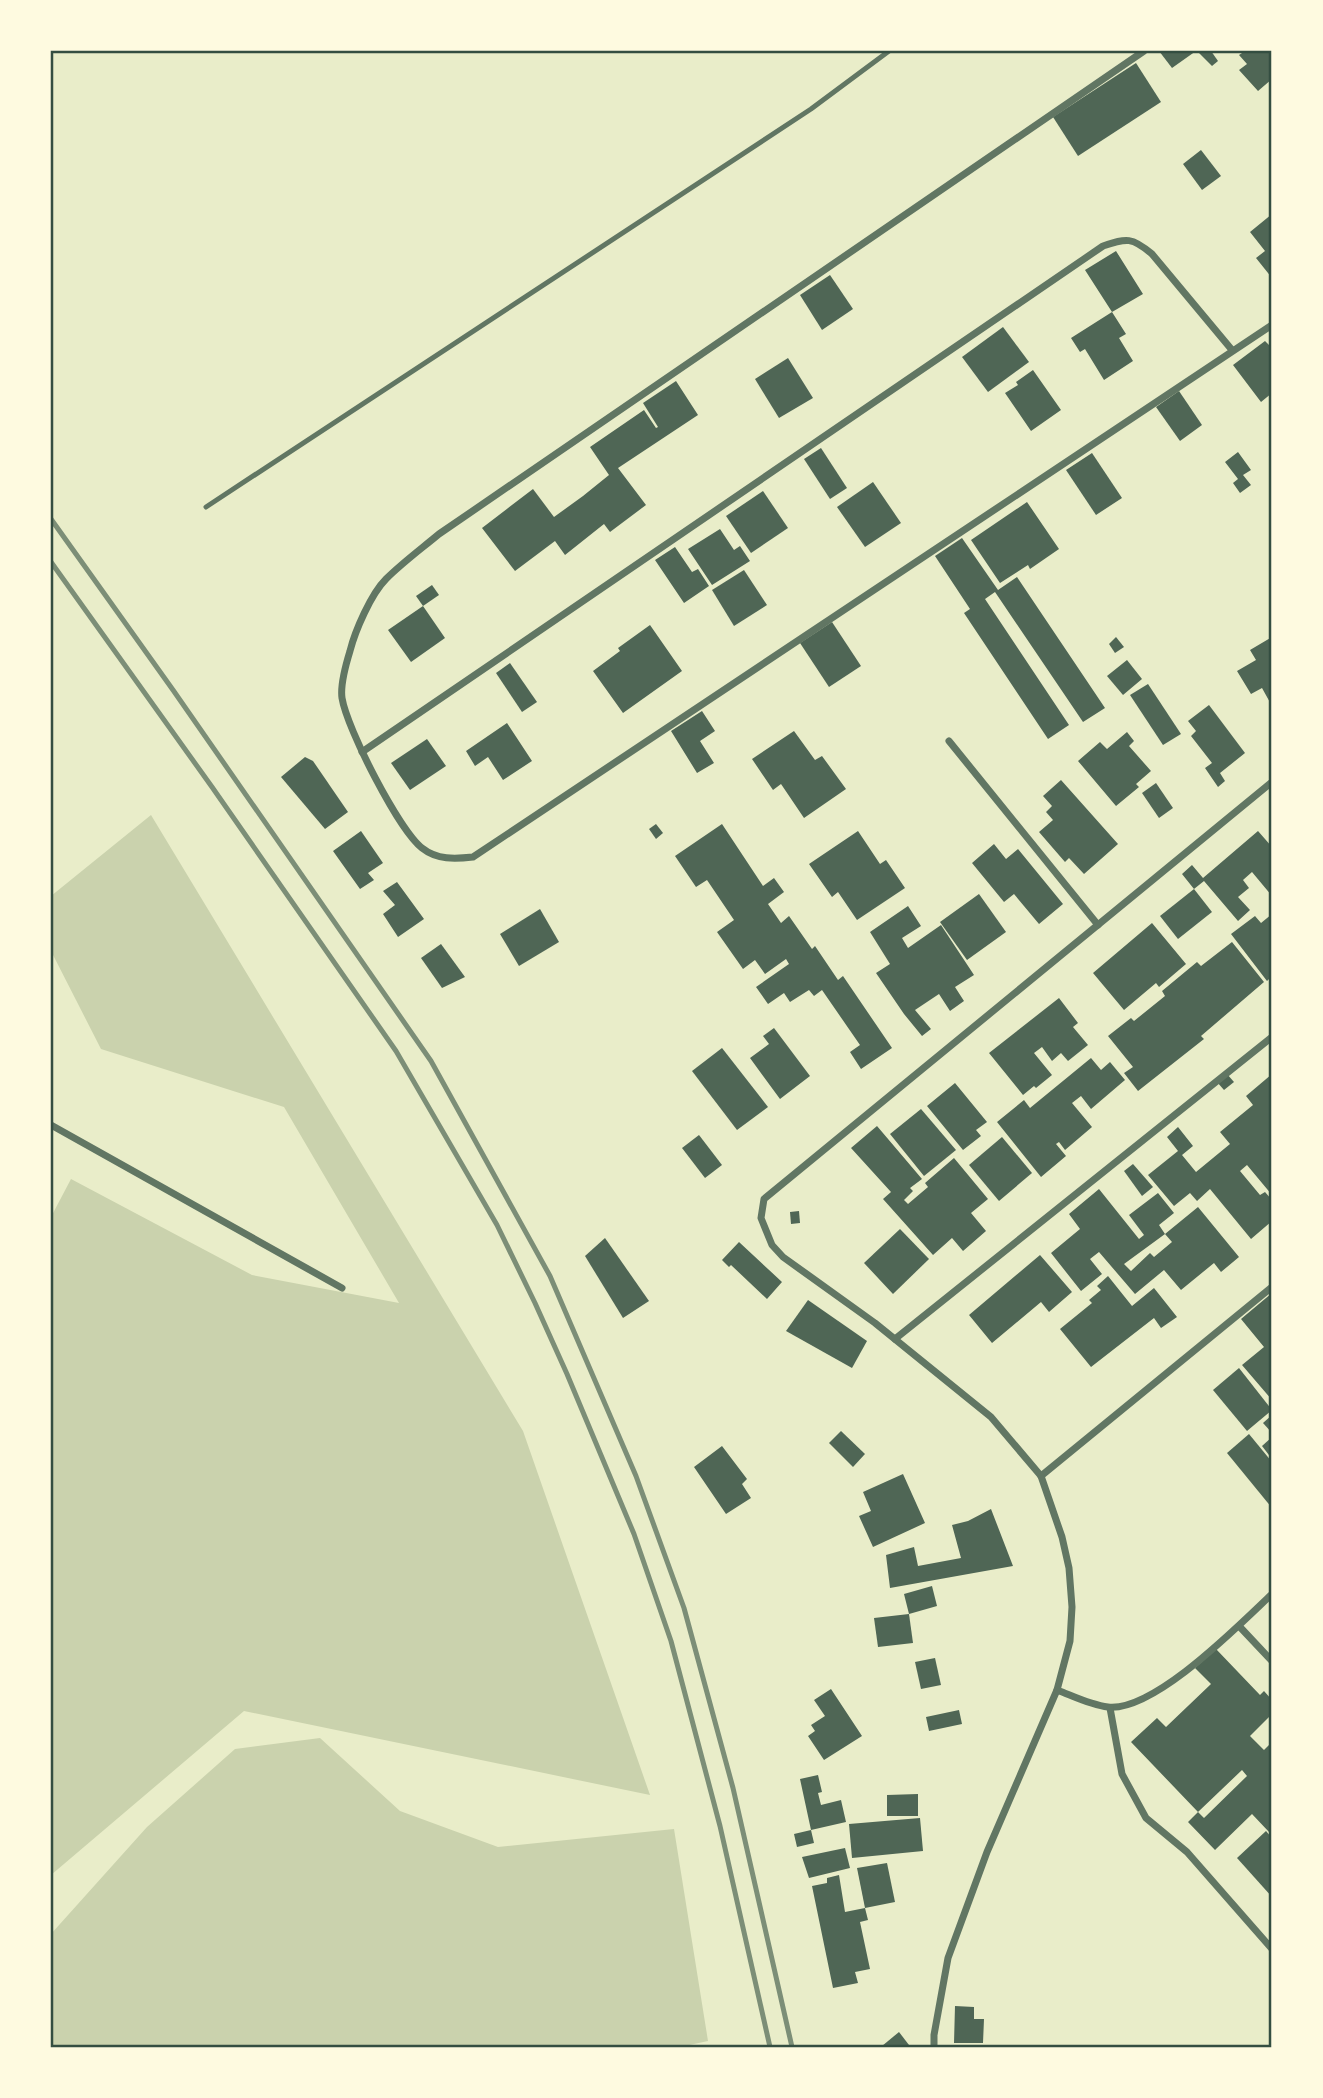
<svg xmlns="http://www.w3.org/2000/svg" width="1323" height="2098" viewBox="0 0 1323 2098" font-family="Montserrat,sans-serif">
<style>
.green{fill:#cad2ad}
.building{fill:#4f6655}
.lines{fill:none;stroke-linecap:round;stroke-linejoin:round}
.service{stroke:#617663;stroke-width:5}
.minor{stroke:#617663;stroke-width:7}
.rail{stroke:#7c8e77;stroke-width:5}
.neatline{fill:none;stroke:#344e41;stroke-width:2.5}
</style>
<rect width="100%" height="100%" fill="#e9edc9"/>
<g class="green">
<polygon points="151,815 523,1431 650,1795 244,1711 51,1875 51,1217 71,1179 252,1275 399,1303 284,1107 101,1049 51,951 51,896"/>
<polygon points="320,1738 400,1811 498,1847 674,1829 708,2041 680,2047 51,2047 51,1934 147,1827 235,1749"/>
</g>
<g class="building">
<polygon points="1159,51 1196,51 1172,68"/>
<polygon points="1197,51 1211,51 1218,61 1212,66"/>
<polygon points="1245,51 1272,51 1272,79 1258,91 1239,70 1247,64 1239,55"/>
<polygon points="1136,63 1161,102 1078,156 1053,117"/>
<polygon points="1201,150 1221,176 1202,190 1183,164"/>
<polygon points="1272,214 1272,278 1256,258 1265,251 1250,232"/>
<polygon points="1116,251 1143,294 1112,312 1126,334 1119,338 1133,361 1104,380 1085,349 1080,352 1071,338 1112,312 1085,270"/>
<polygon points="830,275 853,309 822,330 800,295"/>
<polygon points="1003,327 1029,362 988,392 962,357"/>
<polygon points="1265,341 1269,345 1272,343 1272,393 1261,402 1233,365"/>
<polygon points="788,358 813,398 779,418 755,379"/>
<polygon points="1033,370 1061,410 1031,431 1005,393 1018,385 1016,382"/>
<polygon points="676,381 698,415 618,468 646,505 610,532 604,524 565,555 555,541 515,571 482,528 533,489 554,517 583,496 609,475 590,447 644,410 656,428 658,427 643,403"/>
<polygon points="1179,391 1202,425 1180,441 1156,407"/>
<polygon points="821,448 847,488 830,499 804,459"/>
<polygon points="1238,452 1251,470 1243,475 1251,485 1240,493 1233,483 1238,479 1225,462"/>
<polygon points="1092,453 1122,498 1096,515 1066,470"/>
<polygon points="873,482 901,523 865,547 837,507"/>
<polygon points="763,491 788,528 751,553 726,516"/>
<polygon points="1027,502 1059,549 1030,569 1028,565 1000,583 971,540"/>
<polygon points="720,529 734,550 740,546 750,561 712,585 688,549"/>
<polygon points="962,538 998,590 1017,577 1105,708 1083,722 995,592 985,599 1069,725 1048,739 964,613 970,609 935,556"/>
<polygon points="675,547 692,572 698,569 709,586 684,603 655,560"/>
<polygon points="744,570 767,605 734,626 712,590"/>
<polygon points="432,585 439,595 423,606 416,596"/>
<polygon points="423,606 445,638 411,662 388,630"/>
<polygon points="832,622 861,666 829,687 800,643"/>
<polygon points="650,625 682,671 623,713 593,671 620,651 618,648"/>
<polygon points="1116,637 1124,647 1115,653 1109,644"/>
<polygon points="1272,637 1272,706 1262,688 1251,694 1237,671 1256,660 1250,650"/>
<polygon points="1127,660 1142,679 1123,695 1107,676"/>
<polygon points="510,663 537,702 522,712 496,673"/>
<polygon points="1148,684 1181,734 1163,745 1130,695"/>
<polygon points="1209,705 1245,753 1220,773 1225,781 1218,787 1205,768 1212,763 1191,736 1196,731 1188,721"/>
<polygon points="702,711 715,731 700,741 714,763 697,773 671,731"/>
<polygon points="507,723 532,761 503,780 488,757 475,766 466,751"/>
<polygon points="794,731 815,760 822,756 846,789 804,818 781,784 773,790 752,759"/>
<polygon points="1127,732 1134,741 1129,746 1151,771 1136,784 1139,787 1116,806 1078,761 1100,742 1107,749"/>
<polygon points="427,739 446,766 410,790 391,763"/>
<polygon points="305,757 313,761 348,812 325,829 281,777"/>
<polygon points="1061,780 1118,844 1084,874 1069,858 1065,862 1039,832 1053,820 1046,812 1052,806 1043,796"/>
<polygon points="1156,783 1173,808 1159,818 1142,793"/>
<polygon points="656,824 663,833 656,839 649,829"/>
<polygon points="722,824 763,886 774,878 784,892 768,904 781,923 789,916 812,949 815,946 838,980 843,976 892,1048 861,1069 850,1052 860,1045 822,990 814,996 809,990 790,1002 784,993 768,1004 756,987 789,964 786,959 765,974 755,960 743,969 717,932 734,920 707,880 696,887 675,856"/>
<polygon points="361,831 383,863 368,873 374,880 360,889 333,851"/>
<polygon points="858,831 880,864 886,860 905,888 857,920 838,892 832,897 809,864"/>
<polygon points="1258,831 1272,847 1272,896 1252,872 1243,880 1249,888 1238,897 1250,910 1238,921 1204,881 1194,889 1182,874 1192,865 1203,878"/>
<polygon points="994,844 1006,859 1018,849 1063,904 1039,924 1014,894 1004,902 972,863"/>
<polygon points="397,882 424,919 398,937 383,914 395,905 383,891"/>
<polygon points="1194,889 1212,912 1178,939 1160,916"/>
<polygon points="979,894 1006,932 967,960 940,922"/>
<polygon points="908,906 921,926 902,938 908,948 941,925 974,975 955,987 964,1001 950,1011 939,994 915,1010 931,1029 922,1036 904,1014 876,973 890,964 870,932"/>
<polygon points="540,909 559,942 519,966 500,934"/>
<polygon points="1272,914 1272,981 1270,978 1267,981 1231,934 1255,916 1261,923"/>
<polygon points="1152,923 1186,964 1159,987 1156,983 1124,1010 1093,973"/>
<polygon points="1232,942 1264,982 1201,1036 1204,1039 1138,1091 1124,1073 1133,1067 1108,1036 1131,1018 1134,1021 1165,996 1162,991 1197,962 1201,966"/>
<polygon points="441,944 465,977 442,988 421,958"/>
<polygon points="1059,998 1078,1023 1073,1027 1088,1045 1068,1061 1061,1053 1052,1061 1042,1047 1034,1053 1052,1075 1036,1088 1034,1086 1023,1095 989,1053"/>
<polygon points="774,1028 810,1076 780,1099 750,1058 769,1044 763,1036"/>
<polygon points="722,1048 768,1107 737,1130 692,1071"/>
<polygon points="1091,1058 1101,1070 1110,1062 1125,1080 1091,1109 1081,1096 1072,1103 1092,1127 1065,1150 1059,1142 1056,1144 1066,1156 1041,1177 997,1122 1024,1100 1030,1108"/>
<polygon points="1227,1074 1234,1082 1224,1090 1217,1082"/>
<polygon points="1272,1074 1272,1195 1247,1165 1240,1171 1260,1195 1265,1192 1272,1200 1272,1221 1251,1239 1210,1189 1197,1201 1190,1193 1174,1206 1148,1175 1178,1151 1167,1137 1178,1127 1193,1146 1182,1155 1196,1172 1230,1144 1220,1132 1253,1105 1246,1096"/>
<polygon points="955,1083 987,1122 976,1130 981,1136 963,1150 927,1106"/>
<polygon points="921,1109 956,1150 924,1176 890,1134"/>
<polygon points="877,1126 922,1179 910,1188 913,1191 904,1200 908,1204 928,1187 925,1183 954,1158 988,1199 971,1213 986,1231 963,1251 952,1238 933,1255 883,1199 891,1192 851,1148"/>
<polygon points="699,1135 722,1165 705,1178 682,1148"/>
<polygon points="1002,1137 1032,1173 999,1201 969,1165"/>
<polygon points="1133,1164 1153,1187 1142,1196 1124,1171"/>
<polygon points="1099,1189 1139,1239 1144,1235 1129,1215 1158,1193 1174,1213 1159,1225 1165,1234 1124,1264 1131,1271 1150,1253 1154,1257 1172,1242 1165,1234 1198,1207 1239,1257 1221,1272 1214,1263 1181,1290 1164,1270 1135,1294 1099,1252 1090,1259 1102,1274 1081,1291 1051,1253 1080,1229 1069,1214"/>
<polygon points="799,1211 800,1223 791,1224 790,1212"/>
<polygon points="900,1229 929,1259 893,1294 864,1263"/>
<polygon points="605,1238 649,1301 623,1318 585,1256"/>
<polygon points="739,1242 782,1282 767,1299 731,1265 729,1267 722,1260"/>
<polygon points="1040,1255 1072,1292 1049,1312 1041,1302 992,1343 969,1315"/>
<polygon points="1108,1276 1132,1306 1154,1288 1177,1317 1161,1328 1154,1318 1091,1367 1060,1329 1092,1303 1089,1300 1101,1290 1097,1286"/>
<polygon points="1272,1293 1272,1400 1242,1365 1264,1347 1241,1319"/>
<polygon points="808,1300 867,1341 852,1368 786,1331"/>
<polygon points="1239,1368 1272,1410 1247,1431 1213,1390"/>
<polygon points="1272,1415 1272,1433 1263,1423"/>
<polygon points="841,1431 865,1454 853,1467 829,1443"/>
<polygon points="1249,1434 1272,1462 1272,1508 1227,1453"/>
<polygon points="1272,1437 1272,1459 1262,1446"/>
<polygon points="722,1446 747,1479 742,1484 751,1498 726,1514 694,1467"/>
<polygon points="903,1474 925,1523 873,1547 859,1516 871,1511 863,1492"/>
<polygon points="991,1509 1013,1566 890,1588 886,1555 914,1547 918,1566 961,1558 952,1525 968,1521"/>
<polygon points="932,1586 937,1606 909,1614 904,1594"/>
<polygon points="909,1614 913,1643 878,1647 874,1618"/>
<polygon points="1216,1649 1260,1695 1264,1691 1272,1700 1272,1714 1250,1736 1264,1750 1272,1742 1272,1829 1269,1832 1252,1814 1215,1850 1188,1822 1198,1812 1204,1818 1247,1776 1242,1770 1198,1812 1131,1742 1157,1718 1166,1727 1211,1684 1195,1668"/>
<polygon points="935,1658 941,1685 921,1689 915,1662"/>
<polygon points="831,1689 862,1736 824,1760 808,1736 815,1731 811,1725 825,1716 814,1700"/>
<polygon points="959,1710 962,1724 929,1731 926,1717"/>
<polygon points="818,1775 822,1792 818,1793 821,1805 841,1800 846,1822 811,1830 800,1779"/>
<polygon points="918,1794 918,1816 887,1816 887,1795"/>
<polygon points="920,1818 923,1851 852,1858 849,1824"/>
<polygon points="811,1830 814,1843 797,1847 794,1834"/>
<polygon points="1266,1831 1272,1838 1272,1897 1237,1858"/>
<polygon points="845,1848 850,1868 809,1878 802,1857"/>
<polygon points="887,1863 895,1902 865,1908 857,1868"/>
<polygon points="839,1875 845,1912 865,1908 868,1920 860,1922 870,1969 855,1972 858,1983 833,1988 812,1886 827,1883 827,1878"/>
<polygon points="955,2006 974,2007 974,2019 984,2019 983,2043 954,2043"/>
<polygon points="899,2032 909,2045 907,2047 884,2047 882,2046"/>
</g>
<g class="lines">
<polyline class="service" points="206,507 811,109 889,51"/>
<g class="minor">
<path d="M1144,51L439,534C421,549 402,563 386,579C371,594 355,631 350,651C346,664 340,684 342,698C347,729 399,830 422,848C437,860 455,859 473,857L1272,325"/>
<polyline points="949,741 1098,925"/>
<path d="M362,752L1103,246C1127,238 1132,237 1152,254L1232,350"/>
<polyline points="51,1125 342,1288"/>
<polyline points="895,1339 1272,1037"/>
<polyline points="1041,1476 1272,1287"/>
<polyline points="1239,1626 1272,1661"/>
<path d="M1057,1690C1073,1696 1090,1705 1108,1707C1154,1712 1239,1625 1272,1594"/>
<polyline points="1110,1708 1122,1774 1146,1818 1187,1852 1272,1949"/>
<polyline points="934,2047 934,2035 948,1958 987,1852 1057,1690 1070,1641 1072,1607 1069,1568 1062,1537 1041,1476 991,1417 875,1323 783,1257 772,1245 761,1218 764,1199 1272,782"/>
</g>
<g class="rail">
<polyline points="51,519 173,690 431,1061 550,1276 636,1476 684,1608 733,1788 792,2047"/>
<polyline points="51,562 212,787 396,1051 497,1225 535,1303 567,1374 634,1534 671,1641 720,1826 770,2047"/>
</g>
</g>
<rect width="1323" height="2098" fill="none" stroke="#fefae0" stroke-width="105"/>
<rect x="52" y="52" width="1218" height="1994" class="neatline"/>
</svg>
